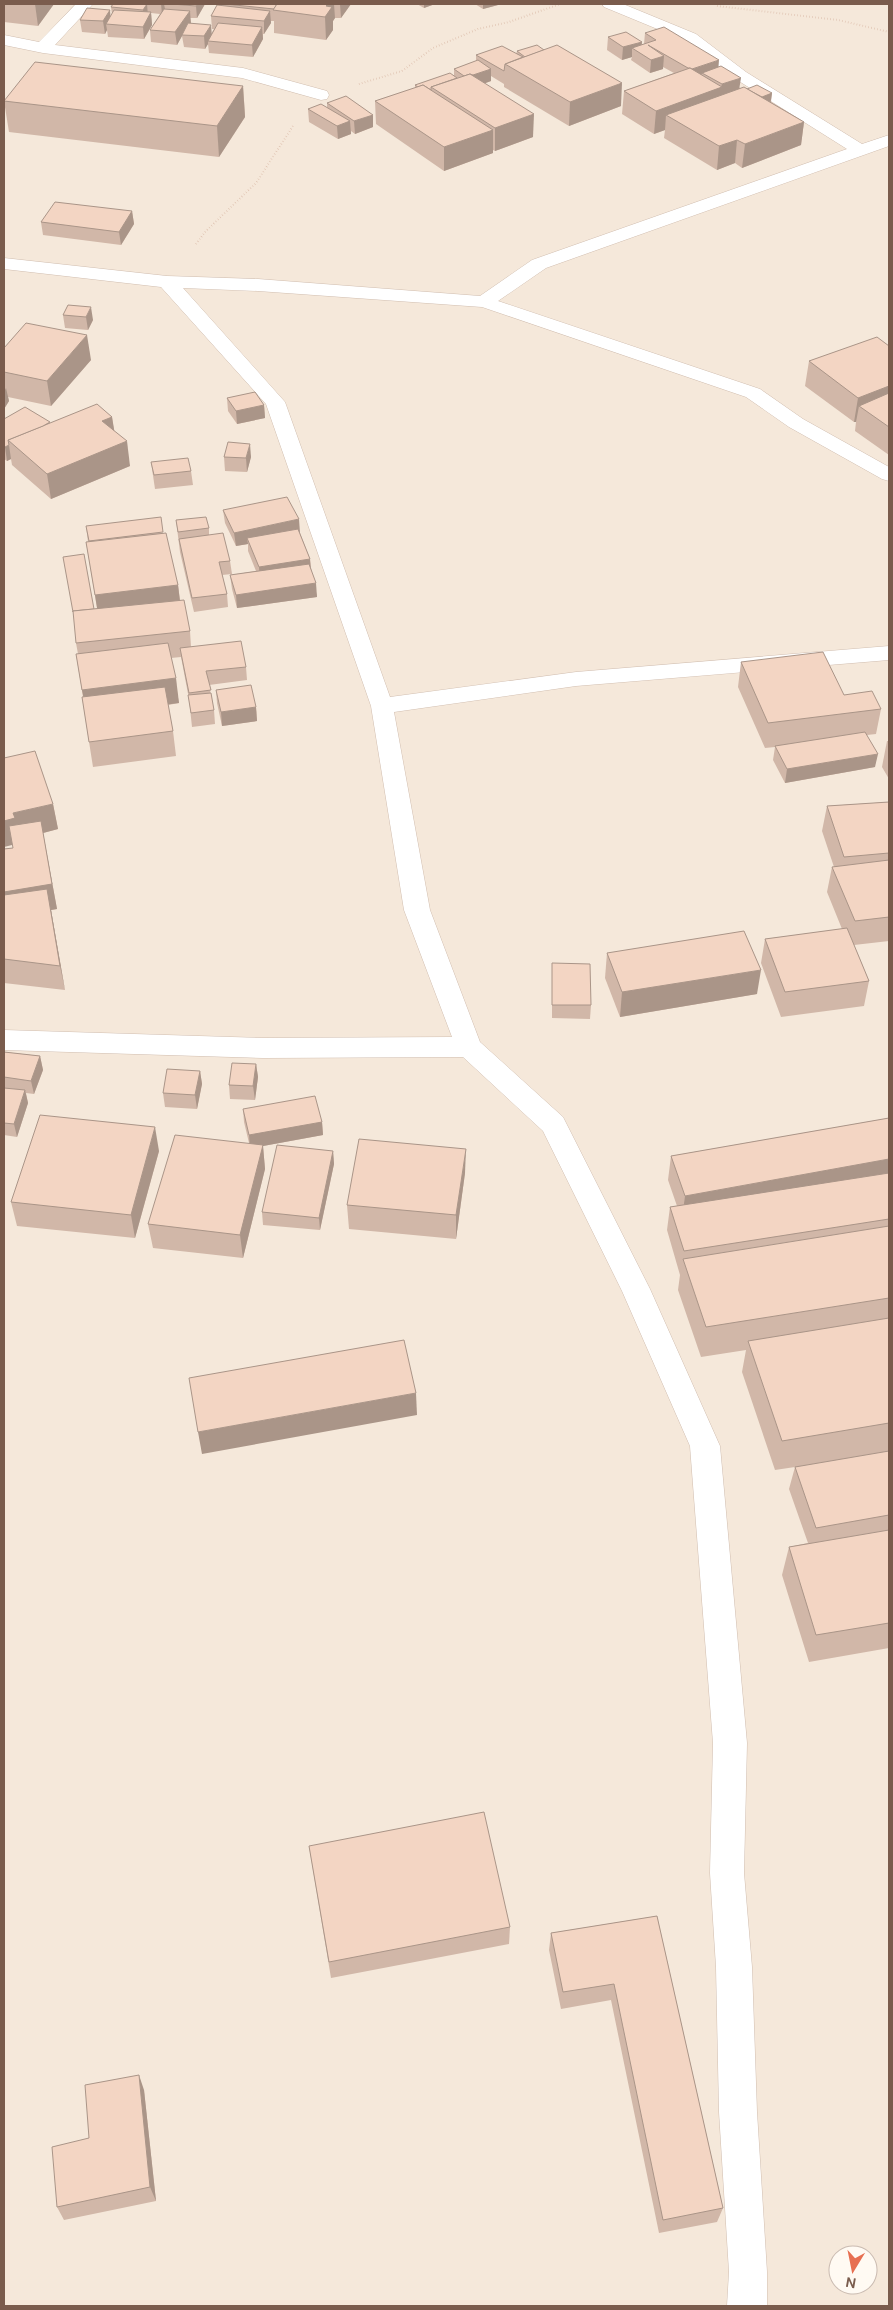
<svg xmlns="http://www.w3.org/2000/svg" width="893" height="2310" viewBox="0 0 893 2310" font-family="'DM Sans',sans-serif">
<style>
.residential{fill:#f5e8da;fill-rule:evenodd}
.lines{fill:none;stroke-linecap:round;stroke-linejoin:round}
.street-casing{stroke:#d1beb0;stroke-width:1}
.path{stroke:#d9b8a5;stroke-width:2;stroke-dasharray:0.5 2.5;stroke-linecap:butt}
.street{fill:#fff;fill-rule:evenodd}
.wall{fill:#d1b7a8}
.shaded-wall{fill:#aa9588}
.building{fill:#f3d5c3;stroke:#aa9588}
</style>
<rect width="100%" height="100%" fill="#fdf6ec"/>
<path class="residential" d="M4,4H889V2306H4ZM838,2255H868V2285H838Z"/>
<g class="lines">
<defs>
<g id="street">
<polygon points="76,4 93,4 55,45 243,68 327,91 329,95 327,99 321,100 242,78 43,53 4,45 4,35 39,42"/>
<polygon points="602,4 623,4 696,34 746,72 862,144 889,135 889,146 546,268 498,301 760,389 803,419 889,467 889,481 882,479 789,427 746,397 482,307 258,291 183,288 285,402 390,697 576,672 889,646 889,660 576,686 394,712 430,910 480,1042 563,1117 650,1289 720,1446 747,1743 744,1873 752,1967 757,2112 767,2272 767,2306 727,2306 729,2272 719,2112 716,1967 710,1873 713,1743 690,1446 622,1291 543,1131 463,1057 263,1058 4,1050 4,1030 263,1038 452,1037 404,910 371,706 266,404 161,287 4,269 4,258 167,276 258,279 480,296 532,260 847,149 734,78 684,40 604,7"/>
</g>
</defs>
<use href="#street" class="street-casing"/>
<g class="path">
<polyline points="717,6 838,20 889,32"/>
<polyline points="359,84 402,71 433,48 478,29 509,22 560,4"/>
<polyline points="196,244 205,232 256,183 293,126"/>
</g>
<use href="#street" class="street"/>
</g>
<g class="wall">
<polygon points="4,4 54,4 38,26 4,22"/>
<polygon points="113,4 205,4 197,18 190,18 191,23 211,34 214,29 212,29 211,16 217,6 217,4 351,4 341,18 335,18 333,21 333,30 326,40 274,33 274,21 271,21 271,23 264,34 263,34 263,39 253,57 209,53 208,44 205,49 184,47 182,36 177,45 151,42 150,30 160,14 151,13 152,25 144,39 108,37 107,30 105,34 82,32 80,20 110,10 110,17 112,14 111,7"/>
<polygon points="417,4 435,4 424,8"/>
<polygon points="475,4 498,4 498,5 483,9"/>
<polygon points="645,33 718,67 740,88 772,93 771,102 804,122 801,145 742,168 735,163 717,170 664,138 665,130 654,134 622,114 624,91 674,73 663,67 663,69 650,73 631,60 632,57 622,60 607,50 608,37 642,42 641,45 644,44"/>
<polygon points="517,51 621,106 569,126 504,87 504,84 491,76 491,81 485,83 533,137 495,151 493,150 493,153 444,171 376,124 375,101 415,88 415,85 454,76 454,69 476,61 476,55 516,54"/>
<polygon points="243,86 245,117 219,157 9,132 4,101"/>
<polygon points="327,103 373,127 355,134 351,131 351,134 338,139 309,122 308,109 327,108"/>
<polygon points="132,211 134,224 121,245 43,235 41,222"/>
<polygon points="68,305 93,320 88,330 65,328 63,315"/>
<polygon points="889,346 889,455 855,431 856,422 854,422 805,386 809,361"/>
<polygon points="4,348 91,360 51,406 8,397 9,401 4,409"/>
<polygon points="227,398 264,405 265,418 237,424 228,411"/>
<polygon points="112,417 114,431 130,466 51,499 12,465 11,459 7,461 4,459 4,419 50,423"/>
<polygon points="224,457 251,457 247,472 225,471"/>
<polygon points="151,462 191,471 193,485 155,489"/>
<polygon points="223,510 300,533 310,559 311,568 317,597 237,608 232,589 230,575 256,571 248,551 248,544 236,546 225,523"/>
<polygon points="176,520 209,528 209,535 230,561 232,574 222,575 227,594 228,607 194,612 180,552"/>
<polygon points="86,526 164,533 178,585 180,600 190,631 191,647 246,667 247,680 209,685 214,710 215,724 192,727 189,699 181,657 171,658 179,703 168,705 173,731 176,756 93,767 82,697 83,697 76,654 78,654 76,643 94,609 97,608 86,542 88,542"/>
<polygon points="741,662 844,695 881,709 876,734 867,735 875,767 785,783 773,760 775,747 765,748 738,687"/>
<polygon points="216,690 256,707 257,721 222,726 217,703"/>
<polygon points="887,741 889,741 889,779 882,767"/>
<polygon points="889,802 889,941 854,945 869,981 864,1006 781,1017 761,963 765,939 842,929 827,892 832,867 834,867 822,831 827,806"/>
<polygon points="53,804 58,829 43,833 57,909 51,910 65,990 4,983 4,849 13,848"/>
<polygon points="607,953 757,994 620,1017 605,978"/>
<polygon points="552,963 591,1005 590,1019 552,1018"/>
<polygon points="4,1052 40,1056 43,1070 34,1094 26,1093 28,1103 17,1137 4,1135"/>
<polygon points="256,1064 258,1077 255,1100 230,1099 229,1085"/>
<polygon points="200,1071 202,1084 197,1109 165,1107 163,1093"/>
<polygon points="243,1109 322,1122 323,1135 263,1146 265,1169 243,1258 153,1248 148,1224 249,1143 244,1122"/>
<polygon points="889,1118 889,1648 809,1662 782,1575 789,1547 808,1543 789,1489 795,1467 775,1470 742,1372 746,1350 701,1357 678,1290 680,1275 667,1230 670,1207 677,1206 668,1180 671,1156"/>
<polygon points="159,1151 135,1238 17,1226 11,1202"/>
<polygon points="333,1151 334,1164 320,1230 263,1225 262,1212"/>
<polygon points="465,1173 456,1239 349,1229 347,1205"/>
<polygon points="309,1846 510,1927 509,1944 331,1978"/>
<polygon points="657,1916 723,2208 717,2222 659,2233 611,2000 561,2009 549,1950 551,1933"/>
<polygon points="144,2090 156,2201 64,2220 57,2207 89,2138"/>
</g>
<g class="shaded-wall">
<polygon points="35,4 54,4 38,26"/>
<polygon points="147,4 148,16 144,22 143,10"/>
<polygon points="161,4 164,4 165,9 162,14"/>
<polygon points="197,4 205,4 197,18 196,6"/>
<polygon points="328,4 334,4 335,18 333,21 333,30 326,40 325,17 326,6"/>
<polygon points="340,4 351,4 341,18"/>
<polygon points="424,4 435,4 424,8"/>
<polygon points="483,4 498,4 498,5 483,9"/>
<polygon points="110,10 111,22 106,24 107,30 105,34 103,21"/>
<polygon points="190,11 191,24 182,35 182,36 177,45 175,32"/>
<polygon points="270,11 271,23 264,34 264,21"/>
<polygon points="151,12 152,25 144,39 143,27"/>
<polygon points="211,25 212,37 208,41 208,44 205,49 204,36"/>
<polygon points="262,27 263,39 253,57 252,45"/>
<polygon points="642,42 641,53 632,48 632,57 622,60 623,47"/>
<polygon points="664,56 663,69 650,73 651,60"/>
<polygon points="719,60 718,73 702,73 701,78 690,70"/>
<polygon points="491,69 491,81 467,90 467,77"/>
<polygon points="741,78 739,90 666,115 665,130 654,134 656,111 721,87 722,84"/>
<polygon points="622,83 621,106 569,126 570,102"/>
<polygon points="243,86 245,117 219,157 217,126"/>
<polygon points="772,93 770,106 752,100"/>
<polygon points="534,114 533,137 495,151 495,128"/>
<polygon points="373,115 373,127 355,134 354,121"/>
<polygon points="350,121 351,134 338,139 337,126"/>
<polygon points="804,122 801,145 742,168 745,144"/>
<polygon points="493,130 493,153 444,171 444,147"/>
<polygon points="737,140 735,163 717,170 719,146"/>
<polygon points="132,211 134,224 121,245 119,232"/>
<polygon points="91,307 93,320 88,330 86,317"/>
<polygon points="87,335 91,360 51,406 47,381"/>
<polygon points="889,386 889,409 859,406 856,422 854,422 858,398"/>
<polygon points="6,388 9,401 4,409 4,392"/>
<polygon points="264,405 265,418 237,424 236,411"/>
<polygon points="112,417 116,441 102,421"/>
<polygon points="127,441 130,466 51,499 47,474"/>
<polygon points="250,444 251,457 247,472 246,458"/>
<polygon points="9,445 11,459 7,461 5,447"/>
<polygon points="299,519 300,533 247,538 248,544 236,546 234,533"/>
<polygon points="310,559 311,573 260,581 259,567"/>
<polygon points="316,583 317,597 237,608 236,595"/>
<polygon points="178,585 181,610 99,620 95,595"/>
<polygon points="176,678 179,703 87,715 82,690"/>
<polygon points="256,707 257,721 222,726 221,712"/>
<polygon points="878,754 875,767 785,783 787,769"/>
<polygon points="53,804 58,829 43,833 57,909 51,910 65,990 60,966 4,918 4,892 20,843 4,847 4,821 13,813"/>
<polygon points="761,970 757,994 620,1017 622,992"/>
<polygon points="40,1056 43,1070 34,1094 31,1081"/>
<polygon points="256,1064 258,1077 255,1100 253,1086"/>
<polygon points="200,1071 202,1084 197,1109 195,1095"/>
<polygon points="25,1090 28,1103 17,1137 14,1124"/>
<polygon points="322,1122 323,1135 263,1146 265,1169 243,1258 240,1235 250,1149 249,1135"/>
<polygon points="155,1127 159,1151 135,1238 131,1215"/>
<polygon points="466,1149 465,1173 456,1239 456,1215"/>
<polygon points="333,1151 334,1164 320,1230 319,1218"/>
<polygon points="889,1159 889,1182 682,1219 685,1196"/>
<polygon points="416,1393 417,1415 202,1454 198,1432"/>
<polygon points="139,2075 144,2090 156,2201 150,2187"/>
</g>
<g class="building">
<polygon points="113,4 147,4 143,10 111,7"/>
<polygon points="172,4 197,4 196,6"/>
<polygon points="225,4 277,4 274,9"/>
<polygon points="277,4 328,4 326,6 332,7 325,17 273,10"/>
<polygon points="217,5 270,11 264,21 211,16"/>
<polygon points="87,8 110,10 103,21 80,20"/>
<polygon points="164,9 190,11 175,32 150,30"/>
<polygon points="114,10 151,12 143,27 106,24"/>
<polygon points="188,23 211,25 204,36 182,35"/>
<polygon points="218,23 262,27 252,45 208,41"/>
<polygon points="664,27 719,60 692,69 690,68 688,68 648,45 664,56 651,60 632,48 656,40 645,33"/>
<polygon points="626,32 642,42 623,47 608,37"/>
<polygon points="537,45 544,50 525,57 517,51"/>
<polygon points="557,45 622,83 570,102 505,64"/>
<polygon points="502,46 523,57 505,64 504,71 476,55"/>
<polygon points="478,60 491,69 473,75 470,74 464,76 454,69"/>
<polygon points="35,62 243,86 217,126 4,101"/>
<polygon points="721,66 741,78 722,84 702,73"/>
<polygon points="690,68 722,87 656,111 624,91"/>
<polygon points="450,73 457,78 431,87 431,90 423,85 418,87 415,85"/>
<polygon points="470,74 534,114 495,128 431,87"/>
<polygon points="423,85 493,130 444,147 375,101"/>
<polygon points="757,85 772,93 762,97 747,89"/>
<polygon points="744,87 804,122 745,144 737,140 719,146 666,115"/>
<polygon points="346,96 373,115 354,121 327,103"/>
<polygon points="321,104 350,121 337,126 308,109"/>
<polygon points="55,202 132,211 119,232 41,222"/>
<polygon points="68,305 91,307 86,317 63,315"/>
<polygon points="26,323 87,335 47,381 4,372 4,348"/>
<polygon points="877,337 889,346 889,386 858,398 809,361"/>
<polygon points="255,392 264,405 236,411 227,398"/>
<polygon points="889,393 889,427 859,406"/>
<polygon points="97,404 112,417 102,421 127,441 47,474 8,440"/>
<polygon points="25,407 50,422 43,426 8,440 9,445 5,447 4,447 4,419"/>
<polygon points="228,442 250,444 246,458 224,457"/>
<polygon points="188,458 191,471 154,475 151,462"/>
<polygon points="287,497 299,519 234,533 223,510"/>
<polygon points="161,517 163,532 89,541 86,526"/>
<polygon points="206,517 209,528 178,532 176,520"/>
<polygon points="298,529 310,559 259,567 247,538"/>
<polygon points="166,533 178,585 95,595 86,542"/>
<polygon points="223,533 230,561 219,562 227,594 192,598 179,539"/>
<polygon points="84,554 94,609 73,611 73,612 63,557"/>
<polygon points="309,564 316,583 236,595 230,575"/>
<polygon points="184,600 190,631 76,643 73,611"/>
<polygon points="241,641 246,667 206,671 211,690 189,693 180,648"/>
<polygon points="168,643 176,678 82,690 76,654"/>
<polygon points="823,652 844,695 872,691 881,709 768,723 741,662"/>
<polygon points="251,685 256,707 221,712 216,690"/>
<polygon points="165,687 173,731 89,742 82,697"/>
<polygon points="211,693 214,710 191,713 188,695"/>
<polygon points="865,732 878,754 787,769 775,746"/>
<polygon points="35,751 53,804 13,813 15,818 4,821 4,758"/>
<polygon points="889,802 889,853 844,857 827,806"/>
<polygon points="41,821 52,884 4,892 4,849 13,848 9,826"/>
<polygon points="889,860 889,917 855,921 832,867"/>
<polygon points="47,889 60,966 4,959 4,895"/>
<polygon points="847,928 869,981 785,992 765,939"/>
<polygon points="744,931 761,970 622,992 607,953"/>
<polygon points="552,963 590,964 591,1005 552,1005"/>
<polygon points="4,1052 40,1056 31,1081 4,1077"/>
<polygon points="232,1063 256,1064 253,1086 229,1085"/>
<polygon points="167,1069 200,1071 195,1095 163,1093"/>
<polygon points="4,1088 25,1090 14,1124 4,1123"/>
<polygon points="315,1096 322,1122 249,1135 243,1109"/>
<polygon points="40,1115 155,1127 131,1215 11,1202"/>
<polygon points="889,1118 889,1159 685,1196 671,1156"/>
<polygon points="175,1135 263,1145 240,1235 148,1224"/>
<polygon points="359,1139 466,1149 456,1215 347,1205"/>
<polygon points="277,1145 333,1151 319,1218 262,1212"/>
<polygon points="889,1173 889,1219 684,1251 670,1207"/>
<polygon points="889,1226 889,1298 706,1327 683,1259"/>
<polygon points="889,1318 889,1423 782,1441 748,1341"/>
<polygon points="404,1340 416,1393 198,1432 189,1378"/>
<polygon points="889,1451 889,1515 816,1528 795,1467"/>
<polygon points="889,1530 889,1623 816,1635 789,1547"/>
<polygon points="484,1812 510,1927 329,1962 309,1846"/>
<polygon points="657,1916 723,2208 663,2220 614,1984 563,1992 551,1933"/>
<polygon points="139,2075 150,2187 57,2207 52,2147 89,2138 85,2085"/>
</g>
<rect width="893" height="2310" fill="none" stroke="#7a5c4d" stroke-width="10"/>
<g transform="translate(853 2270) rotate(190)"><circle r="24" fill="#fffaf3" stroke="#cabbb1"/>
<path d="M0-4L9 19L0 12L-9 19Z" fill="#e76f51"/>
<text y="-8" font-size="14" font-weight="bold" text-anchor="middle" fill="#7a5c4d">N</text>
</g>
</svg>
